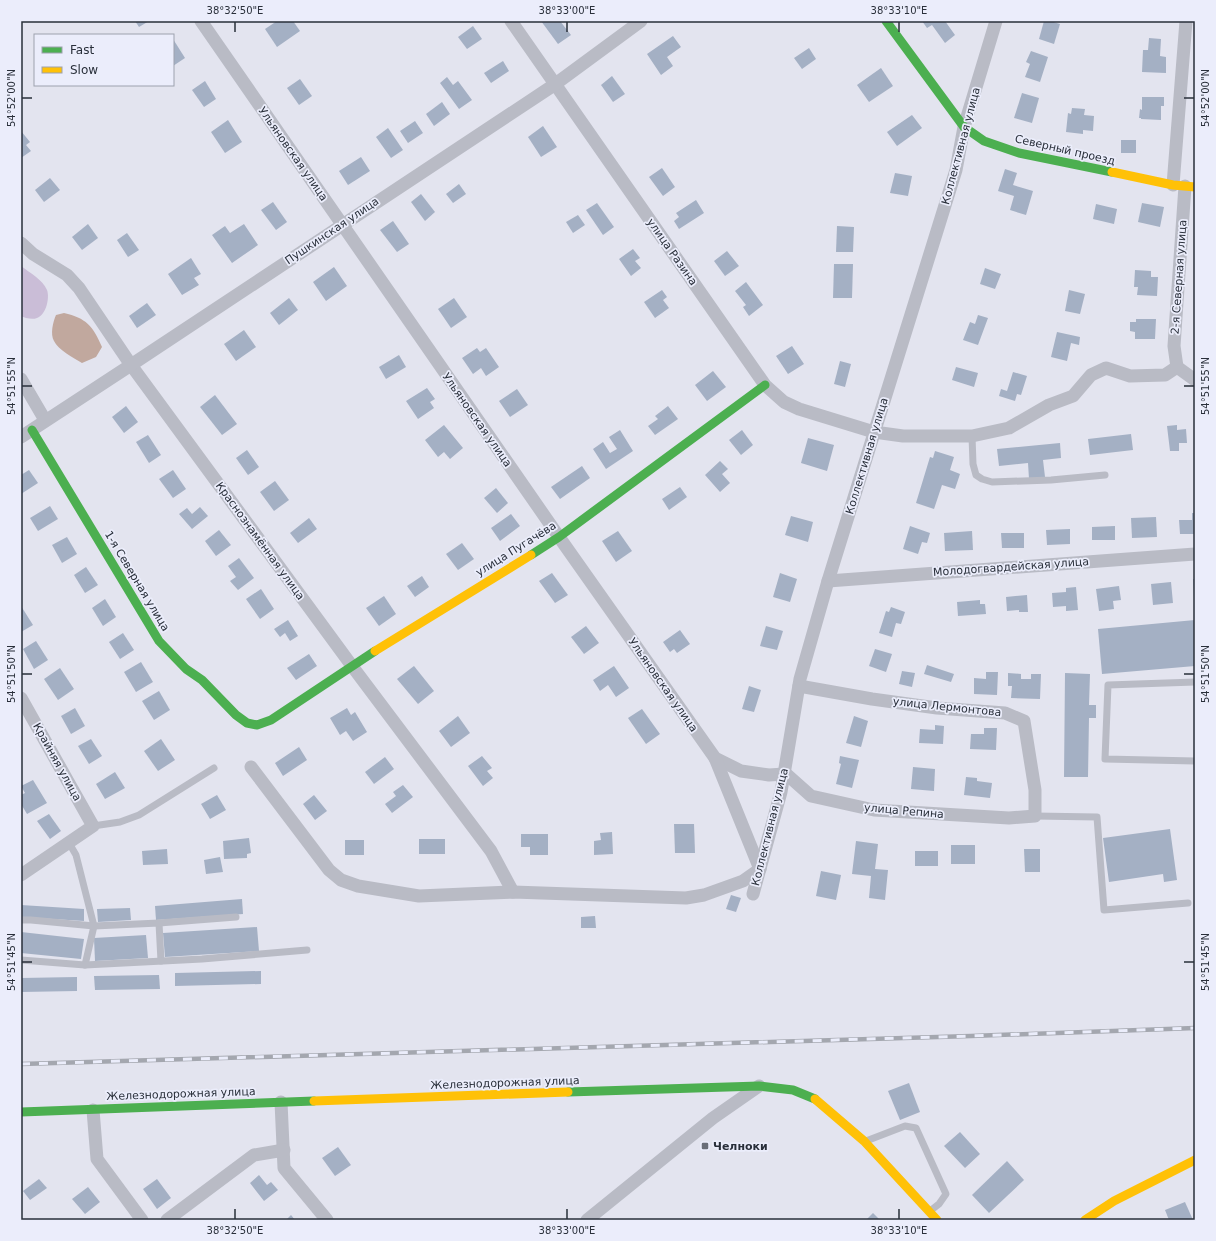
<svg xmlns="http://www.w3.org/2000/svg" width="1216" height="1241" viewBox="0 0 1216 1241" font-family="'DejaVu Sans',sans-serif">
<style>
.green{fill:#cabdd7}
.water{fill:#c1a89e}
.building{fill:#a4b0c4}
.lines{fill:none;stroke-linecap:round;stroke-linejoin:round}
.lane{stroke:#b9bbc5;stroke-width:7}
.street{stroke:#b9bbc5;stroke-width:13}
.fast{stroke:#4caf50;stroke-width:9}
.slow{stroke:#ffc107;stroke-width:9}
.rail-casing{stroke:#a4a7af;stroke-width:4.5}
.rail{stroke:#ebedfb;stroke-width:3;stroke-dasharray:9;stroke-linecap:butt}
.ticks{fill:none;stroke:#292f3a;stroke-width:1.5}
.poi-dot{fill:#6a6e79;stroke:#ebedfb;stroke-width:1.5}
.labels{text-anchor:middle;dominant-baseline:central;stroke-width:3.5;stroke-linejoin:round;paint-order:stroke}
.street-label{font-size:11px;fill:#292f3a;stroke:#ebedfb}
.poi-label{font-size:11px;font-weight:bold;fill:#292f3a;stroke:#ebedfb;text-anchor:start}
.neatline{fill:none;stroke:#292f3a;stroke-width:1.5}
.ticks-label{font-size:10px;text-anchor:middle;fill:#292f3a}
</style>
<rect width="100%" height="100%" fill="#e3e4ef"/>
<path class="green" d="M21,266C30,273 42,279 47,290C50,298 46,315 37,318C32,320 25,318 21,316Z"/>
<path class="water" d="M64,313C86,318 93,326 102,347L96,357L82,363C74,358 58,350 54,341C50,334 53,322 56,315Z"/>
<g class="building">
<polygon points="135,21 149,21 139,27"/>
<polygon points="277,21 293,21 300,31 277,47 265,29"/>
<polygon points="541,21 560,21 571,35 558,44"/>
<polygon points="922,21 945,21 955,35 945,43 932,25 927,28"/>
<polygon points="1044,21 1050,21 1060,24 1054,44 1039,39"/>
<polygon points="473,26 482,39 467,49 458,37"/>
<polygon points="673,36 681,47 667,57 673,66 661,75 647,54"/>
<polygon points="1149,38 1161,39 1160,56 1166,57 1166,73 1142,72 1143,50 1148,50"/>
<polygon points="173,39 185,58 173,66"/>
<polygon points="809,48 816,59 802,69 794,58"/>
<polygon points="1031,51 1048,57 1040,82 1025,77 1030,64 1026,62"/>
<polygon points="503,61 509,71 491,83 484,73"/>
<polygon points="881,68 893,86 869,102 857,85"/>
<polygon points="612,76 625,94 613,102 601,85"/>
<polygon points="447,77 453,85 458,81 472,100 459,109 440,83"/>
<polygon points="300,79 312,96 299,105 287,88"/>
<polygon points="205,81 216,99 204,107 192,90"/>
<polygon points="1022,93 1039,98 1032,123 1014,118"/>
<polygon points="1142,97 1164,97 1164,106 1161,106 1161,120 1141,119 1141,118 1139,118 1140,109 1142,110"/>
<polygon points="442,102 450,114 434,126 426,114"/>
<polygon points="1072,108 1085,109 1084,115 1094,116 1093,131 1083,130 1083,134 1066,132 1068,113 1071,114"/>
<polygon points="912,115 922,128 897,146 887,132"/>
<polygon points="228,120 242,142 225,153 211,132"/>
<polygon points="415,121 423,133 408,143 400,131"/>
<polygon points="543,126 557,147 541,157 528,137"/>
<polygon points="388,128 403,150 391,158 376,137"/>
<polygon points="21,131 30,142 26,145 31,151 21,158"/>
<rect x="1121" y="140" width="15" height="13"/>
<polygon points="361,157 370,171 348,185 339,171"/>
<polygon points="662,168 675,187 663,196 649,177"/>
<polygon points="1005,169 1017,173 1013,185 1033,191 1026,215 1010,210 1014,196 998,191"/>
<polygon points="895,173 912,176 908,196 890,193"/>
<polygon points="50,178 60,190 44,202 35,190"/>
<polygon points="459,184 466,194 453,203 446,194"/>
<polygon points="421,194 435,212 425,221 411,202"/>
<polygon points="696,200 704,213 679,229 674,221 679,217 676,213"/>
<polygon points="273,202 287,222 276,230 261,210"/>
<polygon points="597,203 614,227 603,235 586,210"/>
<polygon points="1142,203 1164,207 1160,227 1138,222"/>
<polygon points="1096,204 1117,209 1114,224 1093,219"/>
<polygon points="578,215 585,225 573,233 566,222"/>
<polygon points="393,221 409,244 397,252 380,230"/>
<polygon points="88,224 98,238 82,250 72,237"/>
<polygon points="244,224 258,245 232,263 212,235 225,226 230,233"/>
<polygon points="837,226 854,227 853,252 836,252"/>
<polygon points="127,233 139,250 128,257 117,240"/>
<polygon points="633,249 640,258 635,261 641,268 631,276 619,259"/>
<polygon points="727,251 739,266 725,276 714,261"/>
<polygon points="191,258 201,274 194,278 199,285 182,295 168,274"/>
<polygon points="834,264 853,264 852,298 833,298"/>
<polygon points="334,267 347,286 326,301 313,282"/>
<polygon points="985,268 1001,274 995,289 980,284"/>
<polygon points="1135,270 1151,271 1151,277 1158,277 1157,296 1137,295 1138,287 1134,287"/>
<polygon points="746,282 763,305 749,316 743,307 746,305 735,291"/>
<polygon points="662,290 667,297 663,300 669,308 655,318 644,302"/>
<polygon points="1069,290 1085,294 1080,314 1065,311"/>
<polygon points="289,298 298,310 279,325 270,313"/>
<polygon points="454,298 467,317 451,328 438,309"/>
<polygon points="147,303 156,315 137,328 129,316"/>
<polygon points="978,315 988,318 978,345 963,340 970,322 975,324"/>
<polygon points="1136,319 1156,319 1155,339 1135,339 1135,332 1130,331 1130,322 1136,322"/>
<polygon points="244,330 256,347 236,361 224,344"/>
<polygon points="1057,332 1080,337 1079,345 1071,343 1067,361 1051,357"/>
<polygon points="792,346 804,364 788,374 776,356"/>
<polygon points="477,348 480,352 486,348 499,367 486,376 481,368 473,374 462,358"/>
<polygon points="399,355 406,367 386,379 379,367"/>
<polygon points="840,361 851,364 845,387 834,384"/>
<polygon points="956,367 978,373 974,387 952,380"/>
<polygon points="713,371 726,387 707,401 695,385"/>
<polygon points="1013,372 1027,376 1021,395 1017,394 1015,401 999,396 1001,389 1007,391"/>
<polygon points="427,388 435,399 430,402 434,408 418,419 406,401"/>
<polygon points="517,389 528,405 510,417 499,401"/>
<polygon points="215,395 237,424 222,435 200,407"/>
<polygon points="126,406 138,422 124,433 112,417"/>
<polygon points="668,406 678,419 655,435 648,426 658,419 655,416"/>
<polygon points="444,425 463,448 450,459 444,452 438,457 425,440"/>
<polygon points="1177,425 1177,430 1186,429 1187,443 1179,443 1179,451 1170,451 1167,426"/>
<polygon points="620,430 633,451 606,469 593,449 603,442 610,453 617,449 609,437"/>
<polygon points="742,430 753,445 741,455 729,440"/>
<polygon points="1131,434 1133,450 1090,455 1088,439"/>
<polygon points="148,435 161,455 149,463 136,442"/>
<polygon points="808,438 834,445 827,471 801,463"/>
<polygon points="1060,443 1061,458 1043,460 1045,477 1029,479 1028,463 999,466 997,449"/>
<polygon points="247,450 259,467 248,475 236,458"/>
<polygon points="935,451 954,457 950,470 960,474 955,489 942,485 934,509 916,503 930,457 933,458"/>
<polygon points="720,461 728,469 722,474 730,483 720,492 705,475"/>
<polygon points="582,466 590,478 560,499 551,487"/>
<polygon points="29,470 38,483 21,494 21,475"/>
<polygon points="173,470 186,489 173,498 159,479"/>
<polygon points="275,481 289,500 274,511 260,492"/>
<polygon points="680,487 687,497 669,510 662,499"/>
<polygon points="496,488 508,503 497,513 484,498"/>
<polygon points="50,506 58,519 38,531 30,518"/>
<polygon points="200,507 208,516 192,529 179,514 187,508 192,514"/>
<polygon points="1192,513 1195,513 1195,534 1180,534 1179,520 1192,520"/>
<polygon points="511,514 520,526 500,541 491,528"/>
<polygon points="791,516 813,522 808,542 785,535"/>
<polygon points="1156,517 1157,537 1132,538 1131,518"/>
<polygon points="309,518 317,529 298,543 290,533"/>
<polygon points="910,526 930,533 927,543 922,542 918,554 903,549"/>
<polygon points="1115,526 1115,540 1092,540 1092,527"/>
<polygon points="1070,529 1070,544 1047,545 1046,530"/>
<polygon points="219,530 231,545 216,556 205,541"/>
<polygon points="618,531 632,551 616,562 602,541"/>
<polygon points="972,531 973,550 945,551 944,533"/>
<polygon points="1001,533 1024,533 1024,548 1002,548"/>
<polygon points="67,537 77,554 62,563 52,545"/>
<polygon points="462,543 474,559 458,570 446,554"/>
<polygon points="239,558 254,578 238,590 230,581 236,577 228,566"/>
<polygon points="86,567 98,585 85,593 74,575"/>
<polygon points="552,573 568,595 555,603 539,581"/>
<polygon points="780,573 797,579 790,602 773,597"/>
<polygon points="422,576 429,587 415,597 407,586"/>
<polygon points="1193,579 1195,579 1195,597 1194,597"/>
<polygon points="1171,582 1173,603 1153,605 1151,584"/>
<polygon points="1119,586 1121,600 1113,601 1114,609 1099,611 1096,589"/>
<polygon points="1076,587 1078,610 1066,611 1066,606 1053,607 1052,593 1066,592 1066,588"/>
<polygon points="261,589 274,609 260,619 246,599"/>
<polygon points="1027,595 1028,612 1019,612 1019,610 1007,611 1006,597"/>
<polygon points="384,596 396,614 379,626 366,608"/>
<polygon points="105,599 116,617 103,626 92,608"/>
<polygon points="980,600 980,604 985,604 986,614 958,616 957,602"/>
<polygon points="21,606 33,625 21,632"/>
<polygon points="891,607 905,612 901,624 896,623 892,637 879,633 886,611 889,612"/>
<polygon points="288,620 298,636 290,641 285,633 280,637 274,629"/>
<polygon points="1195,620 1195,666 1102,674 1098,629"/>
<polygon points="586,626 599,643 584,654 571,637"/>
<polygon points="766,626 783,631 777,650 760,646"/>
<polygon points="680,630 690,644 677,653 674,649 670,652 663,642"/>
<polygon points="123,633 134,650 120,659 109,642"/>
<polygon points="36,641 48,660 34,669 23,649"/>
<polygon points="875,649 892,654 886,672 869,666"/>
<polygon points="309,654 317,666 296,680 287,668"/>
<polygon points="141,662 153,682 136,692 124,672"/>
<polygon points="927,665 954,674 951,682 924,674"/>
<polygon points="414,666 434,691 418,704 397,679"/>
<polygon points="614,666 629,688 616,697 608,685 600,691 593,680"/>
<polygon points="60,668 74,689 58,700 44,679"/>
<polygon points="902,671 915,673 912,687 899,684"/>
<polygon points="986,672 998,672 997,695 974,694 974,678 986,679"/>
<polygon points="1008,673 1021,674 1021,679 1031,679 1031,674 1041,674 1040,699 1011,698 1012,686 1008,686"/>
<polygon points="1065,673 1090,674 1089,705 1096,705 1096,718 1089,718 1088,777 1064,777"/>
<polygon points="749,686 761,690 754,712 742,709"/>
<polygon points="159,691 170,710 154,720 142,701"/>
<polygon points="75,708 85,726 71,734 61,716"/>
<polygon points="347,708 351,715 355,712 367,732 353,741 346,731 340,735 330,718"/>
<polygon points="642,709 660,734 646,744 628,718"/>
<polygon points="458,716 470,733 451,747 439,731"/>
<polygon points="854,716 868,721 861,747 846,743"/>
<polygon points="935,725 944,726 943,744 919,743 920,729 935,730"/>
<polygon points="984,728 997,728 996,750 970,749 971,734 984,734"/>
<polygon points="91,739 102,756 89,764 78,746"/>
<polygon points="161,739 175,760 158,771 144,751"/>
<polygon points="299,747 307,760 283,776 275,763"/>
<polygon points="482,756 492,768 487,771 493,778 483,786 468,766"/>
<polygon points="840,756 859,760 852,788 836,784 841,764 839,763"/>
<polygon points="385,757 394,769 374,784 365,772"/>
<polygon points="913,767 935,769 934,791 911,789"/>
<polygon points="115,772 125,788 105,799 96,784"/>
<polygon points="966,777 977,778 977,781 992,783 990,798 964,795"/>
<polygon points="33,780 47,803 27,814 21,804 21,795 25,793 21,786"/>
<polygon points="403,785 413,797 392,813 385,804 396,796 393,792"/>
<polygon points="217,795 226,810 210,819 201,804"/>
<polygon points="314,795 327,811 315,820 303,804"/>
<polygon points="49,814 61,831 50,839 37,821"/>
<polygon points="674,824 694,824 695,853 675,853"/>
<polygon points="1170,829 1177,880 1164,882 1163,874 1109,882 1103,838"/>
<polygon points="612,832 613,854 594,855 594,841 601,840 600,833"/>
<polygon points="521,834 548,834 548,855 530,855 530,847 521,847"/>
<polygon points="249,838 251,853 247,854 247,858 224,859 223,841"/>
<rect x="419" y="839" width="26" height="15"/>
<rect x="345" y="840" width="19" height="15"/>
<polygon points="856,841 878,844 875,869 888,870 885,900 869,898 871,876 852,874"/>
<rect x="951" y="845" width="24" height="19"/>
<polygon points="167,849 168,864 143,865 142,851"/>
<polygon points="1024,849 1040,849 1040,872 1025,872"/>
<rect x="915" y="851" width="23" height="15"/>
<polygon points="220,857 223,872 206,874 204,860"/>
<polygon points="821,871 841,875 836,900 816,896"/>
<polygon points="731,895 741,898 736,912 726,909"/>
<polygon points="242,899 243,914 156,920 155,906"/>
<polygon points="21,905 84,909 84,921 21,917"/>
<polygon points="130,908 131,920 98,922 97,909"/>
<polygon points="595,916 596,928 581,928 581,917"/>
<polygon points="257,927 259,951 165,957 163,933"/>
<polygon points="21,932 84,939 81,959 21,953"/>
<polygon points="146,935 148,958 95,961 94,938"/>
<polygon points="261,971 261,984 175,986 175,973"/>
<polygon points="159,975 160,989 95,990 94,976"/>
<polygon points="77,977 77,991 21,992 21,978"/>
<polygon points="909,1083 920,1112 900,1120 888,1091"/>
<polygon points="960,1132 980,1154 965,1168 944,1146"/>
<polygon points="338,1147 351,1165 335,1176 322,1158"/>
<polygon points="1007,1161 1024,1180 989,1213 972,1195"/>
<polygon points="259,1175 267,1185 271,1182 278,1190 264,1201 250,1183"/>
<polygon points="39,1179 47,1188 30,1200 23,1191"/>
<polygon points="157,1179 171,1198 157,1209 143,1189"/>
<polygon points="88,1187 100,1202 85,1214 72,1199"/>
<polygon points="1185,1202 1193,1220 1169,1220 1165,1210"/>
<polygon points="873,1213 880,1220 866,1220"/>
<polygon points="291,1215 295,1220 286,1220"/>
</g>
<g class="lines">
<g class="lane">
<polyline points="972,436 973,464 976,475 982,479 992,482 1051,480 1105,475"/>
<polyline points="1195,682 1108,685 1105,759 1195,761"/>
<polyline points="1035,816 1097,817 1104,910 1188,903"/>
<polyline points="93,826 120,822 139,815 214,768"/>
<polyline points="69,843 76,855 94,926 85,965"/>
<polyline points="21,920 31,920 94,926 159,923 161,961"/>
<polyline points="159,923 236,917"/>
<polyline points="21,960 85,965 202,959 307,950"/>
<polyline points="866,1141 905,1126 916,1128 946,1194 939,1204 930,1211"/>
</g>
<g class="street">
<polyline points="201,21 559,537 715,758 741,771 769,775 784,774"/>
<polyline points="511,21 765,385 784,402 799,409 874,432 903,436 972,436 1009,428 1049,405 1073,396 1091,375 1106,368 1130,376 1165,375 1177,367 1195,380"/>
<polyline points="1173,185 1186,21"/>
<polyline points="21,243 33,254 67,275 79,288 131,365 352,666 491,851 513,892"/>
<polyline points="1177,367 1174,346 1185,186"/>
<polyline points="21,379 45,420"/>
<polyline points="21,437 131,365 554,85 641,21"/>
<polyline points="828,581 1195,554"/>
<polyline points="21,698 93,826 21,875"/>
<polyline points="251,767 329,870 341,880 358,886 419,896 513,892 686,898 704,895 743,881 760,869 715,758"/>
<polyline points="784,772 811,796 874,810 1009,818 1035,816 1035,790 1024,721 1005,713 937,708 872,699 799,686"/>
<polyline points="753,894 781,792 800,679 828,581 956,170 964,127 996,21"/>
<polyline points="281,1102 284,1168 327,1220"/>
<polyline points="93,1110 97,1159 142,1220"/>
<polyline points="167,1220 254,1155 284,1150"/>
<polyline points="587,1220 713,1118 759,1086"/>
</g>
<g class="fast">
<polyline points="886,21 964,127 984,141 1019,153 1112,172"/>
<polyline points="32,430 159,641 186,669 202,680 236,715 247,723 257,725 271,720 375,651"/>
<polyline points="531,555 559,537 765,385"/>
<polyline points="568,1092 759,1086 793,1090 815,1099"/>
<polyline points="21,1112 314,1101"/>
</g>
<g class="slow">
<polyline points="1112,172 1173,185 1195,187"/>
<polyline points="375,651 531,555"/>
<polyline points="815,1099 864,1141 937,1220"/>
<polyline points="314,1101 568,1092"/>
<polyline points="1085,1220 1114,1201 1195,1160"/>
</g>
<defs>
<polyline id="rail" points="21,1064 971,1036 1195,1028"/>
</defs>
<use href="#rail" class="rail-casing"/>
<use href="#rail" class="rail"/>
</g>
<path class="ticks" d="M235,22V32M567,22V32M899,22V32M22,98H32M1184,98H1194M22,386H32M1184,386H1194M22,674H32M1184,674H1194M22,962H32M1184,962H1194M235,1209V1219M567,1209V1219M899,1209V1219"/>
<rect class="poi-dot" x="701" y="1142" width="8" height="8" rx="2"/>
<g class="labels">
<g class="street-label">
<text transform="translate(961 146) rotate(-75)">Коллективная улица</text>
<text transform="translate(1065 150) rotate(13)">Северный проезд</text>
<text transform="translate(293 154) rotate(55)">Ульяновская улица</text>
<text transform="translate(332 231) rotate(-34)">Пушкинская улица</text>
<text transform="translate(672 252) rotate(55)">улица Разина</text>
<text transform="translate(1179 277) rotate(-86)">2-я Северная улица</text>
<text transform="translate(477 420) rotate(55)">Ульяновская улица</text>
<text transform="translate(867 456) rotate(-73)">Коллективная улица</text>
<text transform="translate(260 541) rotate(54)">Краснознамённая улица</text>
<text transform="translate(516 549) rotate(-32)">улица Пугачёва</text>
<text transform="translate(1011 567) rotate(-4)">Молодогвардейская улица</text>
<text transform="translate(137 581) rotate(59)">1-я Северная улица</text>
<text transform="translate(663 685) rotate(55)">Ульяновская улица</text>
<text transform="translate(947 707) rotate(6)">улица Лермонтова</text>
<text transform="translate(57 762) rotate(61)">Крайняя улица</text>
<text transform="translate(904 811) rotate(5)">улица Репина</text>
<text transform="translate(770 827) rotate(-76)">Коллективная улица</text>
<text transform="translate(505 1083) rotate(-2)">Железнодорожная улица</text>
<text transform="translate(181 1094) rotate(-2)">Железнодорожная улица</text>
</g>
<g class="poi-label">
<text x="713" y="1146">Челноки</text>
</g>
</g>
<rect width="1216" height="1241" fill="none" stroke="#ebedfb" stroke-width="44"/>
<rect x="34" y="34" width="140" height="52" fill="#ebedfb" stroke="#9da1ae"/>
<rect x="42" y="47" width="20" height="6" fill="#4caf50" stroke="#9da1ae"/>
<text x="70" y="54" font-size="12" fill="#292f3a">Fast</text>
<rect x="42" y="67" width="20" height="6" fill="#ffc107" stroke="#9da1ae"/>
<text x="70" y="74" font-size="12" fill="#292f3a">Slow</text>
<rect x="22" y="22" width="1172" height="1197" class="neatline"/>
<g class="ticks-label">
<text x="235" y="14">38°32'50"E</text>
<text x="567" y="14">38°33'00"E</text>
<text x="899" y="14">38°33'10"E</text>
<text transform="translate(11 98) rotate(-90)" y="4">54°52'00"N</text>
<text transform="translate(1205 98) rotate(-90)" y="4">54°52'00"N</text>
<text transform="translate(11 386) rotate(-90)" y="4">54°51'55"N</text>
<text transform="translate(1205 386) rotate(-90)" y="4">54°51'55"N</text>
<text transform="translate(11 674) rotate(-90)" y="4">54°51'50"N</text>
<text transform="translate(1205 674) rotate(-90)" y="4">54°51'50"N</text>
<text transform="translate(11 962) rotate(-90)" y="4">54°51'45"N</text>
<text transform="translate(1205 962) rotate(-90)" y="4">54°51'45"N</text>
<text x="235" y="1234">38°32'50"E</text>
<text x="567" y="1234">38°33'00"E</text>
<text x="899" y="1234">38°33'10"E</text>
</g>
</svg>
